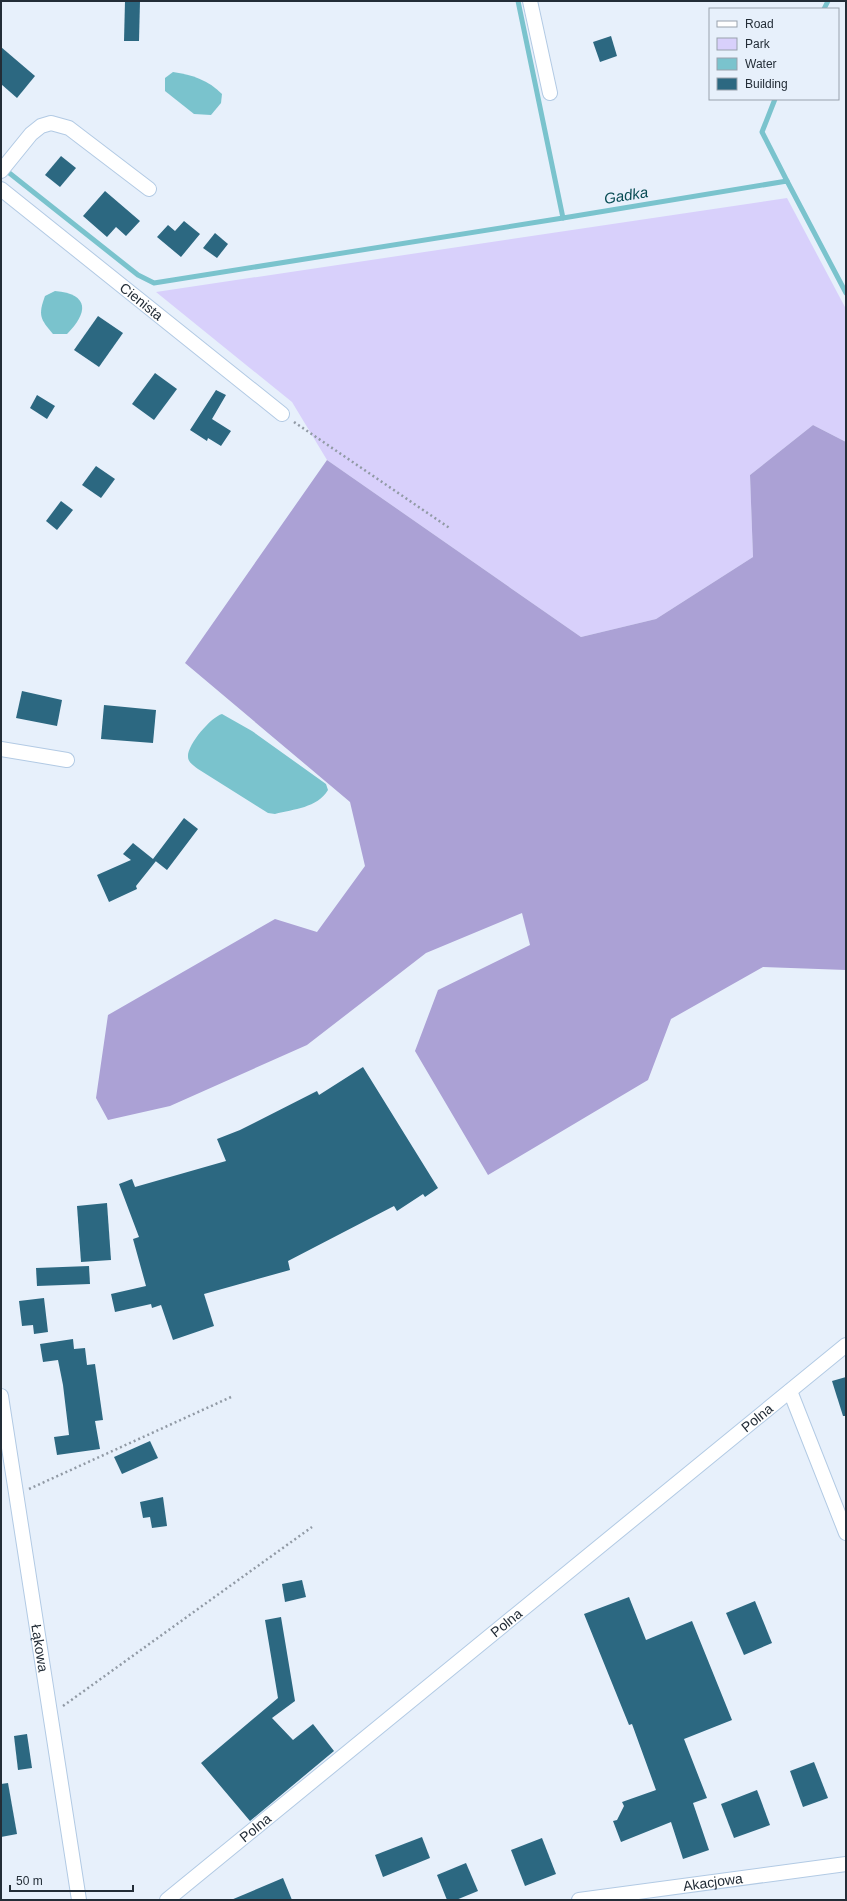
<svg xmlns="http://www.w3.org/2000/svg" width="847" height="1901" viewBox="0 0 847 1901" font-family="Arial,sans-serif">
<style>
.green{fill:#d8d0fb}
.forest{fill:#aba1d5}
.water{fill:#7ac3cd}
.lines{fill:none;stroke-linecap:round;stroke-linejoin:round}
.stream{stroke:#7ac3cd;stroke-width:5}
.building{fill:#2c6881}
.minor-casing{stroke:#b2cae4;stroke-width:16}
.path{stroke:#919aa5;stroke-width:2.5;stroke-dasharray:2 3;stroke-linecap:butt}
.minor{stroke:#fff;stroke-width:14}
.labels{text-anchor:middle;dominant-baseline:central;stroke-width:4;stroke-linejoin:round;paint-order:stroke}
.street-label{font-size:14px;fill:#232d37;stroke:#e7f0fb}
.water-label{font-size:15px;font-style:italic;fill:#084c54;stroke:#e7f0fb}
</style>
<rect width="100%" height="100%" fill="#e7f0fb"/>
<polygon class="green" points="787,198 846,309 846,442 813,425 750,475 753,557 656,619 581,637 327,460 292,402 156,292"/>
<polygon class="forest" points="813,425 846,442 846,970 763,967 671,1019 648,1080 488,1175 415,1051 438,990 530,945 522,913 426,953 307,1045 170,1106 108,1120 96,1098 108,1015 275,919 317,932 365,866 350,802 185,663 327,460 581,637 656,619 753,557 750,475"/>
<g class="water">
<path d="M173,72C193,75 208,80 222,94L221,103L211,115L194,114L165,91V78Z"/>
<path d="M55,291C90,294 88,313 67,334H53C40,319 38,315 45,296Z"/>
<path d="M222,714L252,731L326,784L328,790C317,808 294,809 275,814L268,813L198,769C194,766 188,762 188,757C187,745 211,717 222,714Z"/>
</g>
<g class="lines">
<g class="stream">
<polyline points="518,1 563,218 787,181 846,293"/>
<polyline points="824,9 828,1"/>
<polyline points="775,99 762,132 787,181"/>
<polyline points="3,168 138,275 154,283 563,218"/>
</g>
</g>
<g class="building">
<polygon points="125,1 140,1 139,41 124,41"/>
<polygon points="611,36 617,56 600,62 593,42"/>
<polygon points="1,47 35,76 17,98 1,84"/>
<polygon points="61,156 76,168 60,187 45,175"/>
<polygon points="105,191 140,221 126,236 116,227 107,237 83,216"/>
<polygon points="184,221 200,234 181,257 157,237 168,225 175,231"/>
<polygon points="215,233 228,244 217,258 203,248"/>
<polygon points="98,316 123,333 99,367 74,350"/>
<polygon points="155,373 177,389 154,420 132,404"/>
<polygon points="216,390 226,395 212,419 231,431 221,446 208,438 207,441 190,430"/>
<polygon points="37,395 55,406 47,419 30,408"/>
<polygon points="96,466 115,479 101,498 82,485"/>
<polygon points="61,501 73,510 57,530 46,521"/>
<polygon points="22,691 62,700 57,726 16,718"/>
<polygon points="104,705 156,710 153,743 101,739"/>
<polygon points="184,818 198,829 167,870 153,859 156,861 136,886 137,889 109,902 97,875 131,860 123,854 133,843 153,859"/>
<polygon points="363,1067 438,1188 425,1197 423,1194 397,1211 394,1206 288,1261 290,1270 204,1294 214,1326 173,1340 161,1305 152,1308 151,1304 115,1312 111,1294 146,1286 133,1239 139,1237 119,1184 132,1179 135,1187 226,1161 217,1139 240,1130 317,1091 319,1095"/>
<polygon points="107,1203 111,1260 81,1262 77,1206"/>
<polygon points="89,1266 90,1284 37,1286 36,1268"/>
<polygon points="44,1298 48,1332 34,1334 33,1325 22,1326 19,1301"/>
<polygon points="73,1339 74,1349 85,1348 87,1365 95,1364 103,1420 95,1421 100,1449 57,1455 54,1437 69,1435 63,1385 58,1360 43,1362 40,1344"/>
<polygon points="846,1377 846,1416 843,1416 832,1381"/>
<polygon points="150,1441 158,1458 122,1474 114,1457"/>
<polygon points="163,1497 167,1526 152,1528 150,1517 143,1518 140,1502"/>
<polygon points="302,1580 306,1597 285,1602 282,1584"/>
<polygon points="629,1597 646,1640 692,1621 732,1720 684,1739 707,1798 693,1803 709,1850 683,1859 671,1822 621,1842 613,1821 617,1820 624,1806 622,1802 656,1790 632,1724 629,1725 584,1614"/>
<polygon points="755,1601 772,1643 744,1655 726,1613"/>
<polygon points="281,1617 295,1701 272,1718 293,1740 313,1724 334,1751 250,1821 201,1763 278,1698 265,1620"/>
<polygon points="27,1734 32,1768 18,1770 14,1736"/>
<polygon points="814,1762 828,1798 803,1807 790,1771"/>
<polygon points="8,1783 17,1834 1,1837 1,1784"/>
<polygon points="757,1790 770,1825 734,1838 721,1804"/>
<polygon points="422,1837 430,1858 383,1877 375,1855"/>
<polygon points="542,1838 556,1874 525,1886 511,1850"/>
<polygon points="466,1863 478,1891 456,1900 447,1900 437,1875"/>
<polygon points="283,1878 292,1900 231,1900"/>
</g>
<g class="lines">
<defs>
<g id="minor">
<polyline points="530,1 550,93"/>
<polyline points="1,171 31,134 41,126 51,123 69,128 149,189"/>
<path id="s1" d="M1,189L282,414"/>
<polyline points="1,749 67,760"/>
<polyline points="790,1391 846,1533"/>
<path id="s2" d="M1,1396L79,1900"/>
<path id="s3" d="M167,1900L846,1345"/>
<path id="s4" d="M579,1900L846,1864"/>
</g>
</defs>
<use href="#minor" class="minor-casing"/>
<g class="path">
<polyline points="294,422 451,529"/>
<polyline points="29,1489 231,1397"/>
<polyline points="63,1706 312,1527"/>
</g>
<use href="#minor" class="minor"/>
</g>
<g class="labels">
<g class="street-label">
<text stroke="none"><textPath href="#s1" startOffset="180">Cienista</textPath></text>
<text stroke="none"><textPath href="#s3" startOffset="762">Polna</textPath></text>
<text stroke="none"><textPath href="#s3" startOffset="438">Polna</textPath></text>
<text stroke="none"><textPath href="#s2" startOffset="255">Łąkowa</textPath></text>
<text stroke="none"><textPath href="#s3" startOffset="114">Polna</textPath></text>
<text stroke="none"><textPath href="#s4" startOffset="135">Akacjowa</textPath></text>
</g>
<g class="water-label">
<text transform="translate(626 195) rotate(-9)">Gadka</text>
</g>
</g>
<rect width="847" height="1901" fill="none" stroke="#232d37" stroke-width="4"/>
<rect x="709" y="8" width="130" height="92" fill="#e7f0fb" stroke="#99a2ad"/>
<rect x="717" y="21" width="20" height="6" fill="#ffffff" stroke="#99a2ad"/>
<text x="745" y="28" font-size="12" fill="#232d37">Road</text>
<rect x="717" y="38" width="20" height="12" fill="#d8d0fb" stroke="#99a2ad"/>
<text x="745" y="48" font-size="12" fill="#232d37">Park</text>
<rect x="717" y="58" width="20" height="12" fill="#7ac3cd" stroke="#99a2ad"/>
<text x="745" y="68" font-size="12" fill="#232d37">Water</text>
<rect x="717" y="78" width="20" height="12" fill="#2c6881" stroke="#99a2ad"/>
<text x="745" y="88" font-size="12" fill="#232d37">Building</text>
<path d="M10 1885v6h123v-6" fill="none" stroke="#232d37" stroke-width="2"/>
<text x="16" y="1885" font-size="12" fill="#232d37" stroke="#e7f0fb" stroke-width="3" paint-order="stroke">50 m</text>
</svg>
